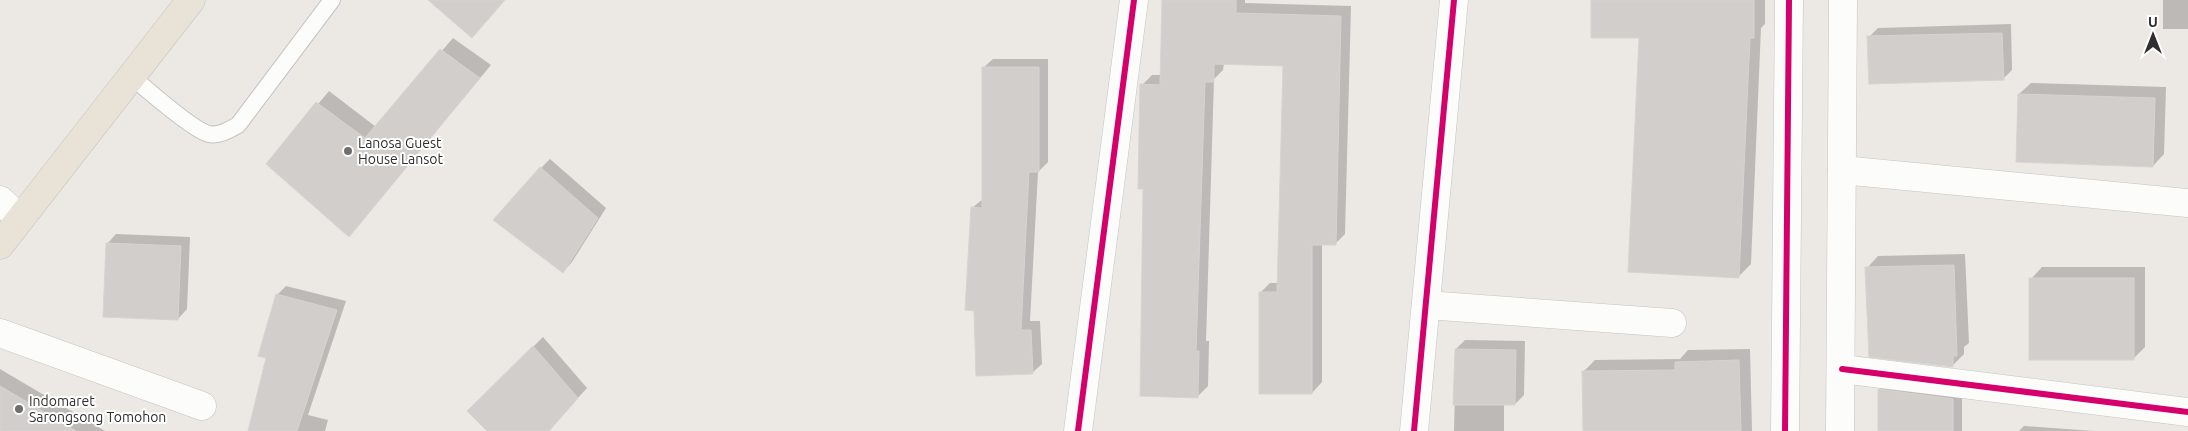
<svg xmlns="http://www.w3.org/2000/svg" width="2188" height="431" viewBox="0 0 2188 431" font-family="Ubuntu,sans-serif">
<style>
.shadow{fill:#0003}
.building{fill:#d1cecb;stroke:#d7d4d0}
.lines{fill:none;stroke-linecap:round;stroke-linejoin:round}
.service-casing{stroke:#c5c4c5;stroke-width:18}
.minor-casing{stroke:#c5c4c5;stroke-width:29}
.tertiary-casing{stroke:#c5c4c5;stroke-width:29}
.trunk-casing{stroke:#c6c5c4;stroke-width:29}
.service{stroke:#fcfcfb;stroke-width:16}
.minor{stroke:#fcfcfb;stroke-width:28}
.tertiary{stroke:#fcfcfb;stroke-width:28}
.trunk{stroke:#e9e2d6;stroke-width:28}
.cycleway-casing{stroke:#fff;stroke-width:9}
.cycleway{stroke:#d6006c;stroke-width:6}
.poi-dot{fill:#706f6e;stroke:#fff;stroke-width:2}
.labels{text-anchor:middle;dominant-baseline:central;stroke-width:4;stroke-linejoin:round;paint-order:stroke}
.poi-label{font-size:14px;fill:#2e2e2e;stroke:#fff;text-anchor:start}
</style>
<rect width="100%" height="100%" fill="#ece8e4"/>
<g class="shadow">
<polygon points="1164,0 1245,0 1245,3 1351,6 1345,234 1335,244 1322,244 1322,382 1312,393 1260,293 1270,283 1279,283 1285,65 1224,63 1223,70 1214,79 1206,341 1209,341 1208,386 1197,397 1144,188 1142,85 1152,75 1162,75"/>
<polygon points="1592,0 1765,0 1765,24 1761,28 1751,264 1739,276 1640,37"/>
<rect x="2163" y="0" width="25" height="29"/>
<polygon points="2011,24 2012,70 2003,79 1869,37 1878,28"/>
<polygon points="453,38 491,65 349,235 268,164 329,91 376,127"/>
<polygon points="993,59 1048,59 1048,162 1038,172 1030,321 1040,321 1042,364 1032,373 972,208 983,199 983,68"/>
<polygon points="2031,83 2166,87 2164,154 2153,166 2019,94"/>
<polygon points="550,159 606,208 572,262 563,272 541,168"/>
<polygon points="116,234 190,237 187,309 178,319 107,244"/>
<polygon points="1965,254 1969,343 1964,347 1964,354 1952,366 1867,268 1878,256"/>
<polygon points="2042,267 2145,267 2145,347 2133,359 2031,279"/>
<polygon points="286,286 346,301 308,415 328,420 325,431 249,431 267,358 277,295"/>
<polygon points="543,337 587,388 548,431 489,431 469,411"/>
<polygon points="1465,340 1525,341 1524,395 1515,404 1504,404 1504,431 1454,431 1456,349"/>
<polygon points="1750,349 1752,431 1585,431 1583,372 1595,360 1680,359 1688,350"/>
<polygon points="0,369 105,431 0,431"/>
<polygon points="1888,380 1962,389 1962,431 1879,431 1879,390"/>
<polygon points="2024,426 2094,431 2019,431"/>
</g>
<g class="building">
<polygon points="428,0 505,0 472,38"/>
<polygon points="1162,0 1236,0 1236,13 1341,16 1336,245 1312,245 1312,394 1259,394 1259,292 1277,292 1283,66 1214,64 1214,82 1205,82 1196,351 1199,351 1198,398 1140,396 1143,189 1138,189 1140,84 1160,85"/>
<polygon points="1591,0 1754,0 1754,38 1750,38 1739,278 1628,272 1639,38 1591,38"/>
<polygon points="2002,33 2004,80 1869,84 1867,36"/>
<polygon points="440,49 480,78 349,237 266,164 316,102 365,138"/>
<polygon points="982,67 1039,67 1039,172 1029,172 1021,330 1031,330 1033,374 976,376 974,311 965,310 971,207 982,208"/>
<polygon points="2018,94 2155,98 2153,167 2016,162"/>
<polygon points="540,167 598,218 563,273 493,220"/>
<polygon points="106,243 181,246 178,320 103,317"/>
<polygon points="1954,265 1957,356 1953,356 1953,367 1869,357 1865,267"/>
<rect x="2029" y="278" width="105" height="82"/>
<polygon points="276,294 337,310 297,431 248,431 266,358 258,356"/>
<polygon points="533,346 578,398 549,431 487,431 467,411"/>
<polygon points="1455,349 1516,350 1515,405 1453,405"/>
<polygon points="1739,360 1741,431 1583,431 1582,371 1675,370 1675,362"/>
<polygon points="0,386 76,431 0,431"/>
<polygon points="1878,389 1953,399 1953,431 1878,431"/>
</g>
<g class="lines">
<defs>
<path id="service" d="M131,76C145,88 194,131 209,134C219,136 229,130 238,125L332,0"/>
<g id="minor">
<polyline points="1842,170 2188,203"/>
<polyline points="0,200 20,219"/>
<polyline points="1426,305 1672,323"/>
<polyline points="0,333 202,406"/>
<polyline points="1842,369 2188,412"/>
<polyline points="1078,431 1134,0"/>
<polyline points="1414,431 1454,0"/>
<polyline points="1785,431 1789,0"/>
</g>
<polyline id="tertiary" points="1840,431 1843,0"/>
<polyline id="trunk" points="0,245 191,0"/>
</defs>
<use href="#service" class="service-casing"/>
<use href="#minor" class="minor-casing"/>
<use href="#tertiary" class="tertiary-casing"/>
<use href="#trunk" class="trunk-casing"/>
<use href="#service" class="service"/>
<use href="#minor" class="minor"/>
<use href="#tertiary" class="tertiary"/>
<use href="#trunk" class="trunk"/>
<defs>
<g id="cycleway">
<polyline points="1842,369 2188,412"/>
<polyline points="1078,431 1134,0"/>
<polyline points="1414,431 1454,0"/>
<polyline points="1785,431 1789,0"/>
</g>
</defs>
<use href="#cycleway" class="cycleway-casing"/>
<use href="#cycleway" class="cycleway"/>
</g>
<g class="poi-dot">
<circle cx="348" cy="151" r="5"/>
<circle cx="19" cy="409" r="5"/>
</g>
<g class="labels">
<g class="poi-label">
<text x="358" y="143">Lanosa Guest<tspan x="358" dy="16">House Lansot</tspan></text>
<text x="29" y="401">Indomaret<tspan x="29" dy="16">Sarongsong Tomohon</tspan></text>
</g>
</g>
<g transform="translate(2153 35)" stroke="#ffffff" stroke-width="4" paint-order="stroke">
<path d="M0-4L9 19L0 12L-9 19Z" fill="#2e2e2e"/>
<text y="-8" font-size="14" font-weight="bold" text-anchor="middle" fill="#2e2e2e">U</text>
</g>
</svg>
